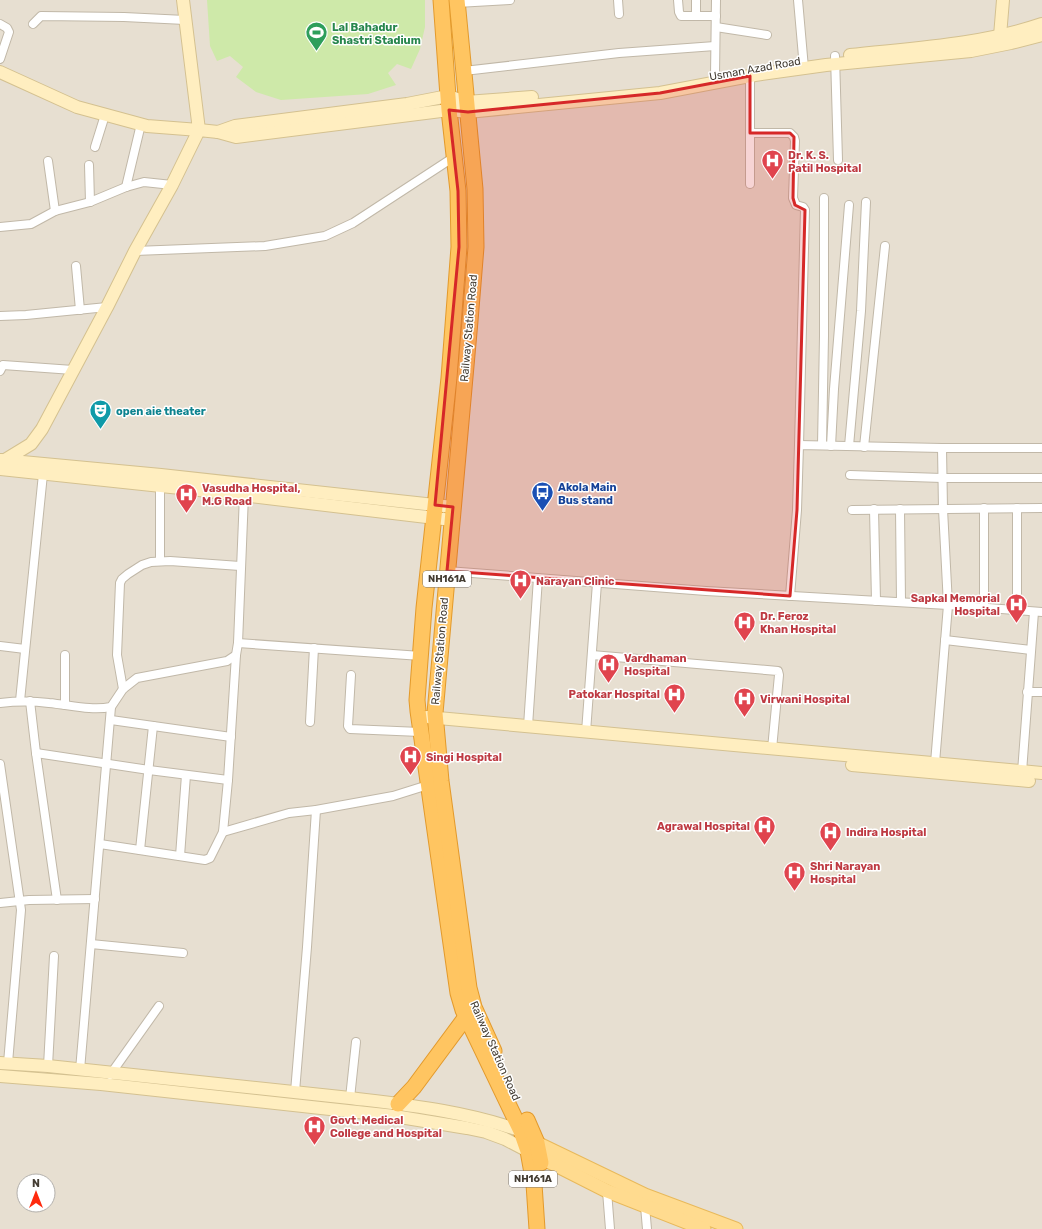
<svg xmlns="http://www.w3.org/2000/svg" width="1042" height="1229" viewBox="0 0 1042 1229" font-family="Rubik,sans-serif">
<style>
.residential{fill:#e7dfd1;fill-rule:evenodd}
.green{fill:#cee9a9}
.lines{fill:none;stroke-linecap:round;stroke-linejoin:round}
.street-casing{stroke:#c1b8a8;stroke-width:10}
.secondary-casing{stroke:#d4c190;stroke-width:14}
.primary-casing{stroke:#e8b95b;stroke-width:15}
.highway-casing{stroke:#e39a2c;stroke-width:17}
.street{stroke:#fff;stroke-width:8}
.secondary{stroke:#ffeec0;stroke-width:12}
.primary{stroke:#ffdb8f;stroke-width:13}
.highway{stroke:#ffc561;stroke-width:15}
.marked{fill:#d62828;fill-opacity:0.2;stroke:#d62828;stroke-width:3;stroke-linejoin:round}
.labels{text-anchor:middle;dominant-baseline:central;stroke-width:3;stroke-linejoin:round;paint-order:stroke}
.shield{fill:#fff;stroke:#7c7770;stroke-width:1}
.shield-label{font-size:10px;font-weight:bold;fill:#443d33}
.leisure-label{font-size:11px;font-weight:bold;fill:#27864d;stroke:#fff;text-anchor:start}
.street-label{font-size:11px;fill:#443d33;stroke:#fff}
.health-label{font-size:11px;font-weight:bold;fill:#be3a42;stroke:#fff;text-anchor:start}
.culture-label{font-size:11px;font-weight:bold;fill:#0d838f;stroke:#fff;text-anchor:start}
.transit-label{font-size:11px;font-weight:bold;fill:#164399;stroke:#fff;text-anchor:start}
</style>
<rect width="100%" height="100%" fill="#f2ede3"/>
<path class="residential" d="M0,0H1042V1229H0ZM24,1181H48V1205H24Z"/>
<polygon class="green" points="207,0 425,0 425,27 420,49 411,69 397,64 388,73 396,85 368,94 281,100 256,92 236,77 243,67 230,56 217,61 210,46"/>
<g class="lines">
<defs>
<g id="street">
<polyline points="618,0 619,14"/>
<polyline points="678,0 679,12 681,16 716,16"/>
<polyline points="696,0 696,16"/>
<polyline points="798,0 804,68"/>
<polyline points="457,3 510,0"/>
<polyline points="0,24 7,28 9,32 0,59"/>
<polyline points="33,24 41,16 124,17 185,20"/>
<polyline points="716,27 767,35"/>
<polyline points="835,56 838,160"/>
<polyline points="464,71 619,53 715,46"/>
<polyline points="715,76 716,0"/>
<polyline points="750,133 790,133 794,137 795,141 793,198 796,205 803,207 805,210 799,445"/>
<polyline points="95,147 105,115"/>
<polyline points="48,161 55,211"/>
<polyline points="89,165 90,202"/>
<polyline points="750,184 750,76"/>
<polyline points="126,187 141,124"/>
<polyline points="0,227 31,224 55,211 90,202 126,187 144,182 172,185"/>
<polyline points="135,251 265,246 325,236 353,223 454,157"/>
<polyline points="76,266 80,310"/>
<polyline points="0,316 26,315 107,307"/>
<polyline points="0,371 3,365 73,370"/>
<polyline points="822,445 824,336 824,198"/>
<polyline points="831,446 834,389 849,205"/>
<polyline points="849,446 861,311 866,202"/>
<polyline points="864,447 885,246"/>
<polyline points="850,475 942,478 1042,478"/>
<polyline points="984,508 984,608"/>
<polyline points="1017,508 1017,610"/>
<polyline points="874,509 876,601"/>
<polyline points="900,509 901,602"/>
<polyline points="852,510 1042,508"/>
<polyline points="160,561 160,481"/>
<polyline points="447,571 706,591 948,605 1042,612"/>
<polyline points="790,596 797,510 799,445 942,448"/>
<polyline points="945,640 1031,650"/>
<polyline points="238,643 421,656"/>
<polyline points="0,646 25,649"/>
<polyline points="65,655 65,705"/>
<polyline points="592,655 778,671 779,675 772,749"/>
<polyline points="351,675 348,726 350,729 420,732"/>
<polyline points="123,689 117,655 120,583 122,579 128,574 142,565 151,562 170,561 240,566"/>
<polyline points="1027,692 1042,692"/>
<polyline points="20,701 43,474"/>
<polyline points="30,701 36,753 57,900"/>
<path d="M0,703C17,701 33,701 49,703C70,705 91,711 111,707L123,689L137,678L227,661L236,655L238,643L244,495"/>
<polyline points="111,720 231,737"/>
<polyline points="310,722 314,648"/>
<polyline points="528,726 538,578"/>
<polyline points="586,732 597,583"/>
<polyline points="36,753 149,770 228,780"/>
<polyline points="935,763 948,605 943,509 942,448 1042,448"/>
<polyline points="0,764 21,910 8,1063"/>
<polyline points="1022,772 1034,612"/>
<polyline points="223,832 289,813 316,810 393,796 428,785"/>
<polyline points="100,844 205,860 210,858 223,832 228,780 236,655"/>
<polyline points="140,850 153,726"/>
<polyline points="180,856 186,775"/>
<polyline points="0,903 29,900 95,899"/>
<polyline points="91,944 183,953"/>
<polyline points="48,1066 54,956"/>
<polyline points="80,1070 111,707"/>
<polyline points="110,1075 159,1006"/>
<polyline points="295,1092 307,947 316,810"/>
<polyline points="350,1098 356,1042"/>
<polyline points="607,1191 610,1229"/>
<polyline points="645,1206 647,1229"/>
</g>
<g id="secondary">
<polyline points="1000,36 1003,0"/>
<path d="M850,55C914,48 980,45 1042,24"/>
<polyline points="0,72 77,107 147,126 199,130 183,0"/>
<polyline points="218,132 235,126 407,104 448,96 466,102 532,97"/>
<polyline points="1,460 161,475 453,507"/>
<polyline points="0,463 31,444 42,429 107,307 135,251 172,185 199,130 218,132 236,137 449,110 468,112 660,93 755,75 826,65 971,51 1011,43 1042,35"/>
<polyline points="0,469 199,490 452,520"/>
<polyline points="427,717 1042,773"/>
<polyline points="852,765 1029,781"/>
<path d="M0,1063L48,1066L350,1098C407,1105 466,1111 521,1131"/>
<polyline points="0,1076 101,1084 394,1116 467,1128 486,1132 505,1139 528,1151"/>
</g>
<g id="primary">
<polyline points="532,1139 537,1143 645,1195 736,1229"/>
<polyline points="532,1153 607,1191 704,1229"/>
</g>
<g id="highway">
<polyline points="441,0 449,110 458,191 459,247 449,378 424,608 417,700 418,711 458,993 463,1010 521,1131 528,1151 534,1184 537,1229"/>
<polyline points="457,0 475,189 476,247 470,321 435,713 441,781 469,988 474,1007 494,1051"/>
<polyline points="398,1104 414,1087 471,1010"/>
<polyline points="527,1120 537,1143 541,1163"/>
</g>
</defs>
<use href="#street" class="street-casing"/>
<use href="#secondary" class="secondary-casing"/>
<use href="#primary" class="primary-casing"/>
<use href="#highway" class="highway-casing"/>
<use href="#street" class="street"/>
<use href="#secondary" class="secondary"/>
<use href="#primary" class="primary"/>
<use href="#highway" class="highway"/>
</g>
<path class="marked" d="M750,76V133H790L794,137L793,198L795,205L805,210L797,510L790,596L447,571L453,507L435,505L459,247L458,191L449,110L468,112L660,93Z"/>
<defs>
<symbol id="stadium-pin" viewBox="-11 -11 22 30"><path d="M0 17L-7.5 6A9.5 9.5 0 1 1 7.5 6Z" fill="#2e9e5b" stroke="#fff"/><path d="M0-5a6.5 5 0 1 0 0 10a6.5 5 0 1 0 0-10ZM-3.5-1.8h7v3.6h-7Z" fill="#fff"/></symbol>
<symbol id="hospital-pin" viewBox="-11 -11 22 30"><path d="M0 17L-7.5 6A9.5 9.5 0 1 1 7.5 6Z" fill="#e0444e" stroke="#fff"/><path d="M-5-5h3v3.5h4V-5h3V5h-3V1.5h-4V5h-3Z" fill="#fff"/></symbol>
<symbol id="theatre-pin" viewBox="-11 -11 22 30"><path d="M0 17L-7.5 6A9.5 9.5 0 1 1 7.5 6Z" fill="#0f9aa8" stroke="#fff"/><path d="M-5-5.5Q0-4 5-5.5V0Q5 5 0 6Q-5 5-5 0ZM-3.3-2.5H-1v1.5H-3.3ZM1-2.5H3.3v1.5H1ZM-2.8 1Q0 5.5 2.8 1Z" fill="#fff"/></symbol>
<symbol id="bus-pin" viewBox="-11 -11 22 30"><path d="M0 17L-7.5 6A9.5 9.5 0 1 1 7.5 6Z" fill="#1a4fb4" stroke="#fff"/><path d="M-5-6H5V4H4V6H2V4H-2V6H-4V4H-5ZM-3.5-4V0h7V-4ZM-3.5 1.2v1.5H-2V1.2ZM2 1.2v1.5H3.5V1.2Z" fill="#fff"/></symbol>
</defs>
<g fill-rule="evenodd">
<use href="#stadium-pin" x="304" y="20" width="25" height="34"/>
<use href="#hospital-pin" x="760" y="148" width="25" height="34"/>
<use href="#theatre-pin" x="88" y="398" width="25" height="34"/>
<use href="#bus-pin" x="530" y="480" width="25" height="34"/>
<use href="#hospital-pin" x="174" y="482" width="25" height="34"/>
<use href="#hospital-pin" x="508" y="568" width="25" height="34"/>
<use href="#hospital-pin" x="1004" y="592" width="25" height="34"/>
<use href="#hospital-pin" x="732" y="610" width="25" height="34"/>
<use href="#hospital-pin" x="596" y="652" width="25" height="34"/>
<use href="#hospital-pin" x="662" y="682" width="25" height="34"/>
<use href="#hospital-pin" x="732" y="686" width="25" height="34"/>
<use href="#hospital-pin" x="398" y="744" width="25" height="34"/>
<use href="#hospital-pin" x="752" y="814" width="25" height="34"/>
<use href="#hospital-pin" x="818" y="820" width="25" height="34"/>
<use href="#hospital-pin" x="782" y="860" width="25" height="34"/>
<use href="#hospital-pin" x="302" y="1114" width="25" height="34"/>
</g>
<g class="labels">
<g class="shield">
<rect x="423" y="571" width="48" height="16" rx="3"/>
<rect x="509" y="1171" width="48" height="16" rx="3"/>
</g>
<g class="shield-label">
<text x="447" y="579">NH161A</text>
<text x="533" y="1179">NH161A</text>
</g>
<g class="leisure-label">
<text x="332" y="27">Lal Bahadur<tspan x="332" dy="13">Shastri Stadium</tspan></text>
</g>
<g class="street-label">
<text transform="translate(755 69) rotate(-10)">Usman Azad Road</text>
<text transform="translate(469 328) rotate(-85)">Railway Station Road</text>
<text transform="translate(440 651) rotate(-85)">Railway Station Road</text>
<text transform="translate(495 1051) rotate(66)">Railway Station Road</text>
</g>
<g class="health-label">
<text x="788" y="155">Dr. K. S.<tspan x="788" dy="13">Patil Hospital</tspan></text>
<text x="202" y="488">Vasudha Hospital,<tspan x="202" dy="13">M.G Road</tspan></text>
<text x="536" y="581">Narayan Clinic</text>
<text x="1000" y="598" text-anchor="end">Sapkal Memorial<tspan x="1000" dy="13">Hospital</tspan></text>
<text x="760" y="616">Dr. Feroz<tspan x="760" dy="13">Khan Hospital</tspan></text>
<text x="624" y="658">Vardhaman<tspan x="624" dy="13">Hospital</tspan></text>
<text x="660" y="694" text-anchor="end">Patokar Hospital</text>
<text x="760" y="699">Virwani Hospital</text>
<text x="426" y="757">Singi Hospital</text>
<text x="750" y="826" text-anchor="end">Agrawal Hospital</text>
<text x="846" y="832">Indira Hospital</text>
<text x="810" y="866">Shri Narayan<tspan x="810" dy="13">Hospital</tspan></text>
<text x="330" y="1120">Govt. Medical<tspan x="330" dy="13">College and Hospital</tspan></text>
</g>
<g class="culture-label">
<text x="116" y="411">open aie theater</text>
</g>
<g class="transit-label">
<text x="558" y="487">Akola Main<tspan x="558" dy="13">Bus stand</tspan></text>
</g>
</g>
<g transform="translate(36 1193)"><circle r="19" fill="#ffffff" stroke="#b4b1ad"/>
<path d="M0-3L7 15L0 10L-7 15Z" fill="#ff2a0d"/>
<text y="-6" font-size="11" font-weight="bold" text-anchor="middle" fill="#443d33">N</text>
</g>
</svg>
